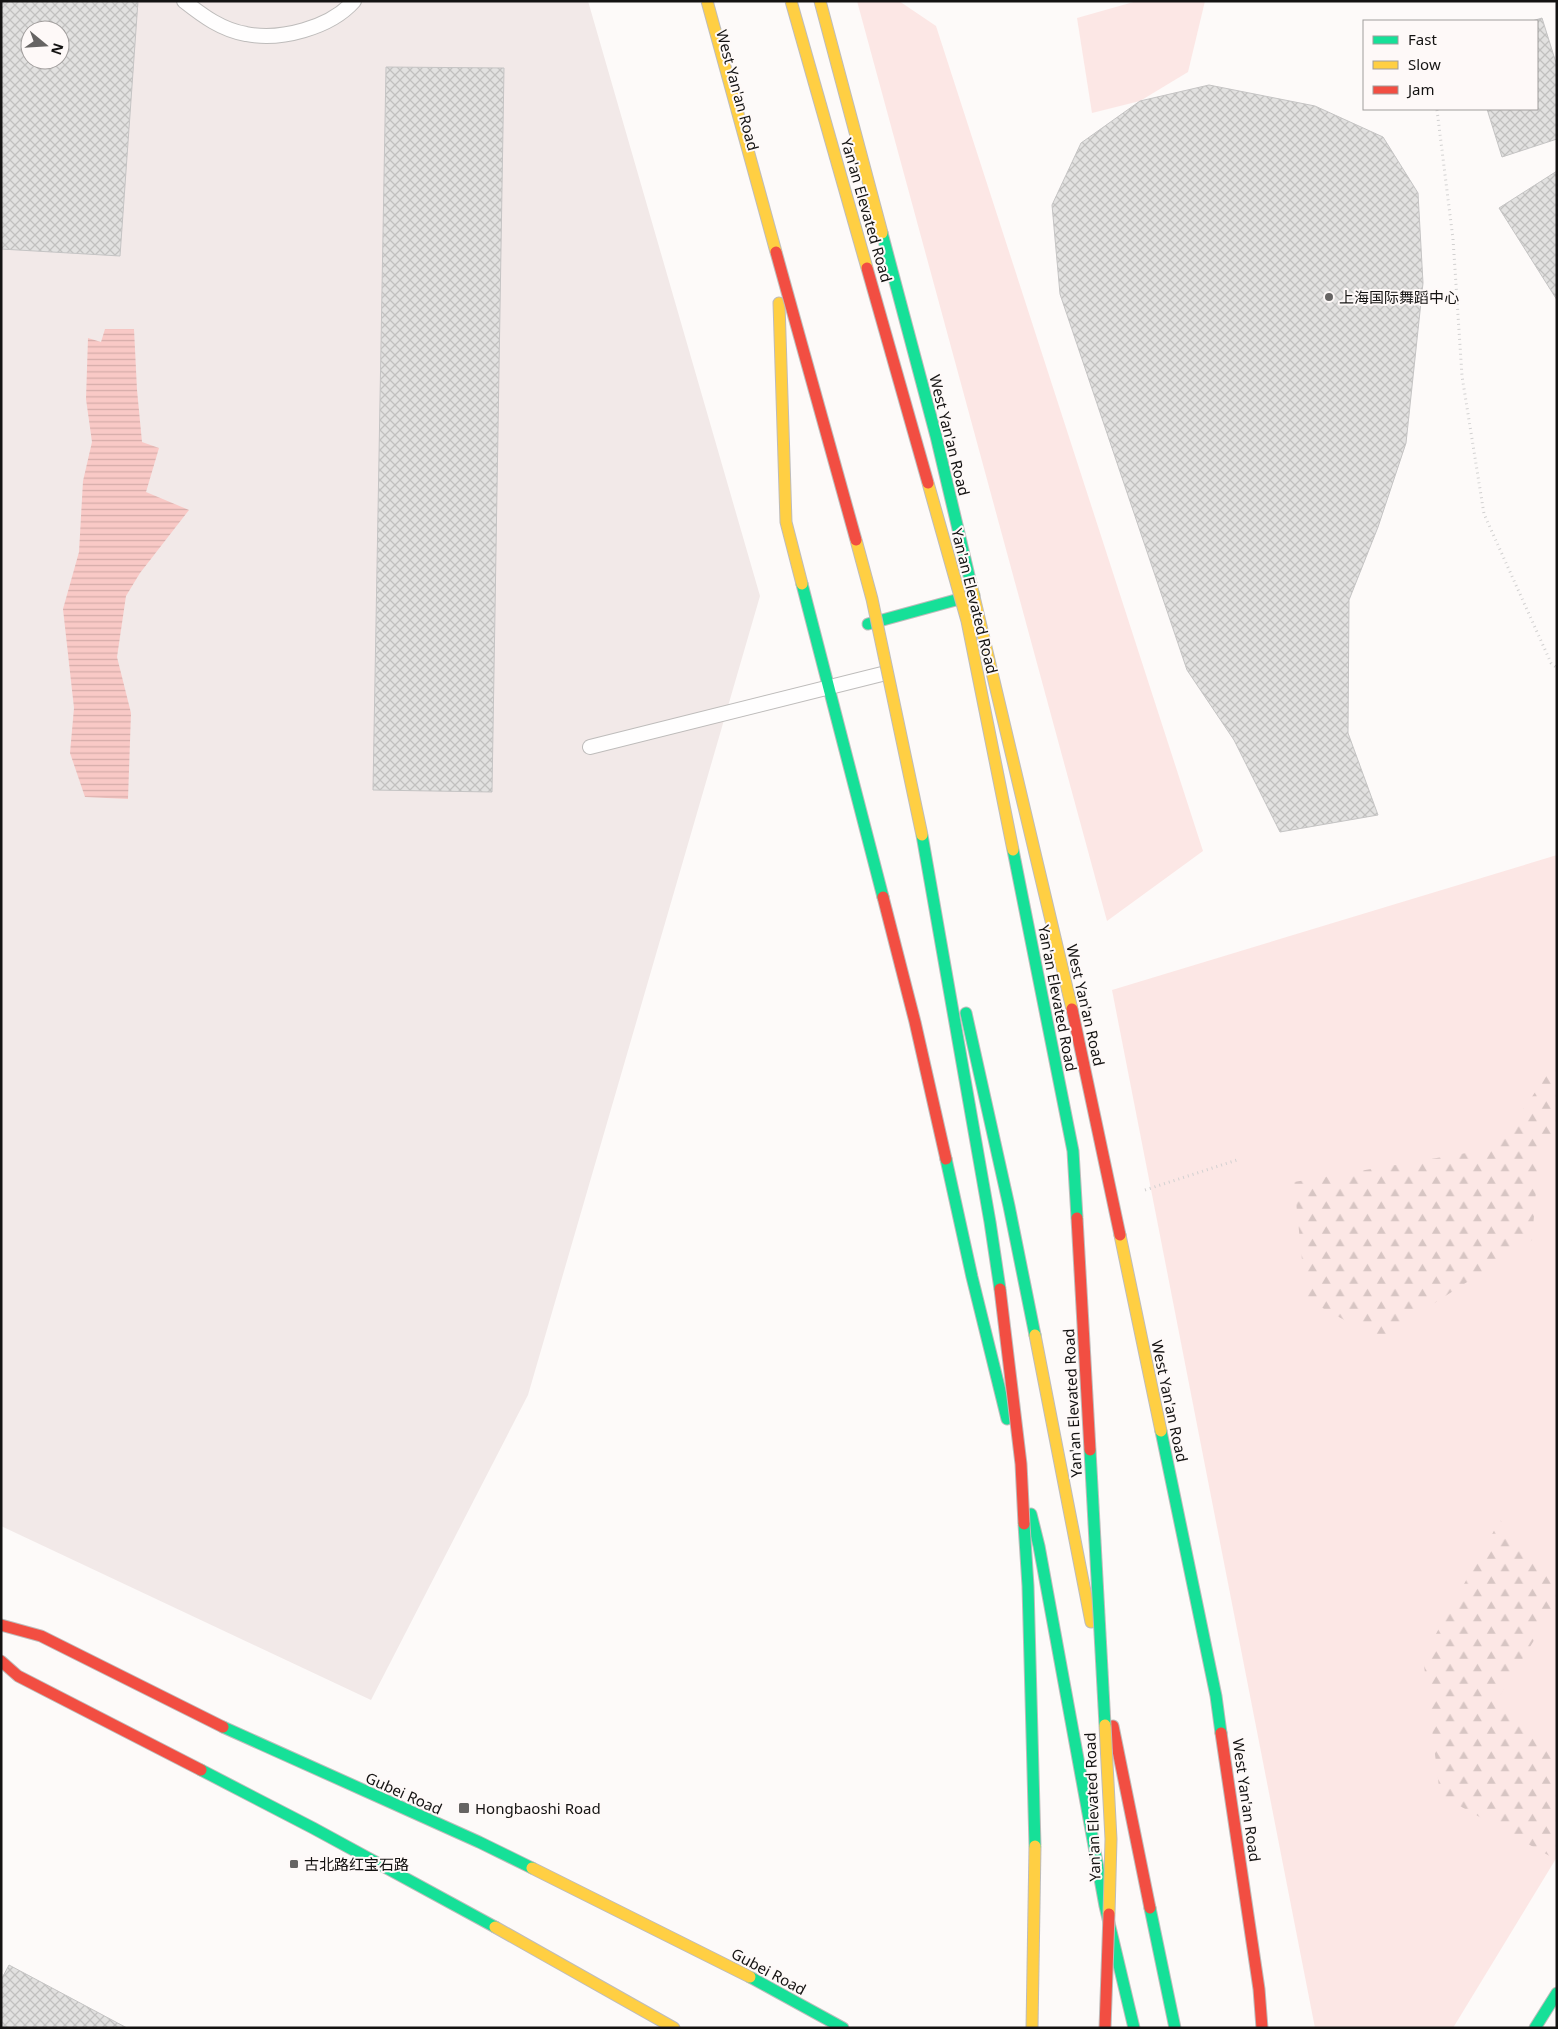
<svg xmlns="http://www.w3.org/2000/svg" width="1558" height="2029" viewBox="0 0 1558 2029" font-family="'Noto Sans','Noto Sans SC',sans-serif">
<style>
.built{fill:#f2e9e8;fill-rule:evenodd}
.green{fill:#fce7e5}
.forest{fill:url(#forest-firs)}
.water{fill:url(#water-rules)}
.building{fill:url(#building-cross-hatch);stroke:#c5c4c4;fill-rule:evenodd}
.lines{fill:none;stroke-linecap:round;stroke-linejoin:round}
.lane-casing{stroke:#bebcbb;stroke-width:16}
.fast-casing{stroke:#bebcbb;stroke-width:13}
.slow-casing{stroke:#bebcbb;stroke-width:13}
.jam-casing{stroke:#bebcbb;stroke-width:13}
.path{stroke:#d2d1d1;stroke-width:3;stroke-dasharray:1 4;stroke-linecap:butt}
.lane{stroke:#fffefe;stroke-width:14}
.fast{stroke:#16e098;stroke-width:11}
.slow{stroke:#ffcf43;stroke-width:11}
.jam{stroke:#f24e42;stroke-width:11}
.fast-bridge-casing{stroke:#bebcbb;stroke-width:13;stroke-linecap:butt}
.slow-bridge-casing{stroke:#bebcbb;stroke-width:13;stroke-linecap:butt}
.jam-bridge-casing{stroke:#bebcbb;stroke-width:13;stroke-linecap:butt}
.fast-bridge{stroke:#16e098;stroke-width:11}
.slow-bridge{stroke:#ffcf43;stroke-width:11}
.jam-bridge{stroke:#f24e42;stroke-width:11}
.poi-dot{fill:#666463;stroke:#fef9f8;stroke-width:2}
.labels{text-anchor:middle;dominant-baseline:central;stroke-width:4;stroke-linejoin:round;paint-order:stroke}
.street-label{font-size:15px;fill:#141312;stroke:#fef9f8}
.poi-label{font-size:15px;fill:#141312;stroke:#fef9f8;text-anchor:start}
</style>
<defs>
<pattern id="forest-firs" width="22" height="20" patternUnits="userSpaceOnUse" patternTransform="scale(1.25)"><rect width="22" height="20" fill="#fce7e5"/><path d="M5 1l3.5 6h-7zM16 11l3.5 6h-7z" fill="#d7c5c3"/></pattern>
<pattern id="water-rules" width="6" height="5" patternUnits="userSpaceOnUse" patternTransform="scale(1.25)"><rect width="6" height="5" fill="#f9c9c6"/><path d="M0 2.5h6" fill="none" stroke="#d5aca9"/></pattern>
<pattern id="building-cross-hatch" width="8" height="8" patternUnits="userSpaceOnUse" patternTransform="scale(1.25)"><rect width="8" height="8" fill="#e2e1e0"/><path d="M0 0l8 8M0 8l8-8" fill="none" stroke="#c1c0bf"/></pattern>
</defs>
<rect width="100%" height="100%" fill="#fdfaf9"/>
<path class="built" d="M1,1H588L760,596L528,1395L371,1700L1,1526ZM30,30H60V60H30Z"/>
<g class="green">
<polygon points="857,1 899,1 936,26 1203,851 1107,921"/>
<polygon points="1137,1 1205,1 1188,72 1140,101 1092,113 1077,18"/>
<polygon points="1557,855 1557,1857 1453,2028 1315,2028 1112,990"/>
</g>
<g class="forest">
<polygon points="1557,1060 1557,1133 1539,1154 1532,1240 1379,1339 1306,1299 1294,1182 1490,1149 1527,1104"/>
<polygon points="1500,1520 1557,1576 1557,1603 1494,1705 1557,1748 1557,1857 1555,1859 1440,1795 1423,1657"/>
</g>
<polygon class="water" points="105,329 134,329 137,390 142,442 159,448 146,492 189,510 140,573 126,596 117,657 131,713 128,799 85,797 70,753 74,708 63,609 79,552 83,481 92,442 86,399 88,338 101,342"/>
<g class="building">
<path d="M1,1H138L120,256L1,249ZM30,30H60V60H30Z"/>
<polygon points="1542,18 1557,66 1557,139 1502,157 1487,109 1537,109 1537,21 1532,21"/>
<polygon points="386,67 504,68 492,792 373,790"/>
<polygon points="1209,85 1315,106 1383,137 1418,193 1423,283 1406,443 1378,527 1349,600 1348,733 1378,815 1280,832 1234,740 1187,670 1060,294 1052,205 1081,143 1140,101"/>
<polygon points="1557,171 1557,300 1499,208"/>
<polygon points="9,1965 127,2028 1,2028 1,1980"/>
</g>
<g class="lines">
<defs>
<g id="lane">
<path d="M184,1C203,16 222,30 246,34C280,41 330,28 354,1"/>
<polyline points="590,747 882,674"/>
</g>
<g id="fast">
<polyline points="882,233 936,436 971,584"/>
<polyline points="802,584 883,897"/>
<polyline points="868,624 974,595"/>
<polyline points="966,1013 1009,1206 1035,1335"/>
<polyline points="946,1159 972,1277 1007,1419"/>
<polyline points="1161,1431 1216,1696 1221,1733"/>
<polyline points="1031,1514 1039,1546 1105,1906 1134,2028"/>
<polyline points="223,1727 479,1842 532,1868"/>
<polyline points="201,1770 313,1828 495,1927"/>
<polyline points="1150,1908 1175,2028"/>
<polyline points="750,1977 843,2028"/>
<polyline points="1535,2028 1557,1993"/>
</g>
<g id="slow">
<polyline points="820,1 882,233"/>
<polyline points="779,303 786,522 802,584"/>
<polyline points="971,584 1072,1009"/>
<polyline points="1120,1235 1161,1431"/>
<polyline points="1035,1335 1091,1622"/>
<polyline points="532,1868 750,1977"/>
<polyline points="495,1927 674,2028"/>
</g>
<g id="jam">
<polyline points="883,897 915,1022 946,1159"/>
<polyline points="1072,1009 1120,1235"/>
<polyline points="1,1625 41,1636 223,1727"/>
<polyline points="1,1661 18,1676 201,1770"/>
<polyline points="1113,1726 1150,1908"/>
<polyline points="1221,1733 1259,1989 1262,2028"/>
</g>
</defs>
<use href="#lane" class="lane-casing"/>
<use href="#fast" class="fast-casing"/>
<use href="#slow" class="slow-casing"/>
<use href="#jam" class="jam-casing"/>
<g class="path">
<polyline points="1437,110 1453,239 1462,376 1484,514 1551,663 1557,668"/>
<polyline points="1145,1190 1237,1160"/>
</g>
<use href="#lane" class="lane"/>
<use href="#fast" class="fast"/>
<use href="#slow" class="slow"/>
<use href="#jam" class="jam"/>
<defs>
<g id="fast-bridge">
<polyline points="922,835 990,1222 1000,1289"/>
<polyline points="1013,850 1073,1151 1077,1218"/>
<polyline points="1090,1450 1105,1725"/>
<polyline points="1024,1524 1028,1586 1035,1846"/>
</g>
<g id="slow-bridge">
<polyline points="707,1 776,252"/>
<polyline points="791,1 867,268"/>
<polyline points="928,483 967,621 1013,850"/>
<polyline points="856,540 872,599 922,835"/>
<polyline points="1105,1725 1111,1839 1109,1914"/>
<polyline points="1032,2028 1035,1846"/>
</g>
<g id="jam-bridge">
<polyline points="776,252 856,540"/>
<polyline points="867,268 928,483"/>
<polyline points="1077,1218 1090,1450"/>
<polyline points="1000,1289 1021,1464 1024,1524"/>
<polyline points="1105,2028 1109,1914"/>
</g>
</defs>
<use href="#fast-bridge" class="fast-bridge-casing"/>
<use href="#slow-bridge" class="slow-bridge-casing"/>
<use href="#jam-bridge" class="jam-bridge-casing"/>
<use href="#fast-bridge" class="fast-bridge"/>
<use href="#slow-bridge" class="slow-bridge"/>
<use href="#jam-bridge" class="jam-bridge"/>
</g>
<g class="poi-dot">
<circle cx="1329" cy="297" r="5"/>
<rect x="458" y="1802" width="12" height="12" rx="2.5"/>
<rect x="289" y="1859" width="10" height="10" rx="2.5"/>
</g>
<g class="labels">
<g class="street-label">
<text transform="translate(738 90) rotate(75)">West Yan'an Road</text>
<text transform="translate(867 210) rotate(74)">Yan'an Elevated Road</text>
<text transform="translate(950 435) rotate(76)">West Yan'an Road</text>
<text transform="translate(975 601) rotate(76)">Yan'an Elevated Road</text>
<text transform="translate(1058 998) rotate(79)">Yan'an Elevated Road</text>
<text transform="translate(1086 1005) rotate(77)">West Yan'an Road</text>
<text transform="translate(1170 1401) rotate(78)">West Yan'an Road</text>
<text transform="translate(1072 1403) rotate(-93)">Yan'an Elevated Road</text>
<text transform="translate(404 1793) rotate(24)">Gubei Road</text>
<text transform="translate(1247 1800) rotate(82)">West Yan'an Road</text>
<text transform="translate(1092 1807) rotate(-92)">Yan'an Elevated Road</text>
<text transform="translate(769 1971) rotate(28)">Gubei Road</text>
</g>
<g class="poi-label">
<text x="1339" y="297">上海国际舞蹈中心</text>
<text x="475" y="1808">Hongbaoshi Road</text>
<text x="304" y="1864">古北路红宝石路</text>
</g>
</g>
<rect width="1558" height="2029" fill="none" stroke="#141312" stroke-width="5"/>
<rect x="1363" y="20" width="175" height="90" fill="#fef9f8" stroke="#a09d9c"/>
<rect x="1373" y="36" width="25" height="8" fill="#16e098" stroke="#a09d9c"/>
<text x="1408" y="45" font-size="15" fill="#141312">Fast</text>
<rect x="1373" y="61" width="25" height="8" fill="#ffcf43" stroke="#a09d9c"/>
<text x="1408" y="70" font-size="15" fill="#141312">Slow</text>
<rect x="1373" y="86" width="25" height="8" fill="#f24e42" stroke="#a09d9c"/>
<text x="1408" y="95" font-size="15" fill="#141312">Jam</text>
<g transform="translate(45 45) rotate(108)"><circle r="24" fill="#fef9f8" stroke="#a09d9c"/>
<path d="M0-4L9 19L0 12L-9 19Z" fill="#666463"/>
<text y="-8" font-size="14" font-weight="bold" text-anchor="middle" fill="#141312">N</text>
</g>
</svg>
